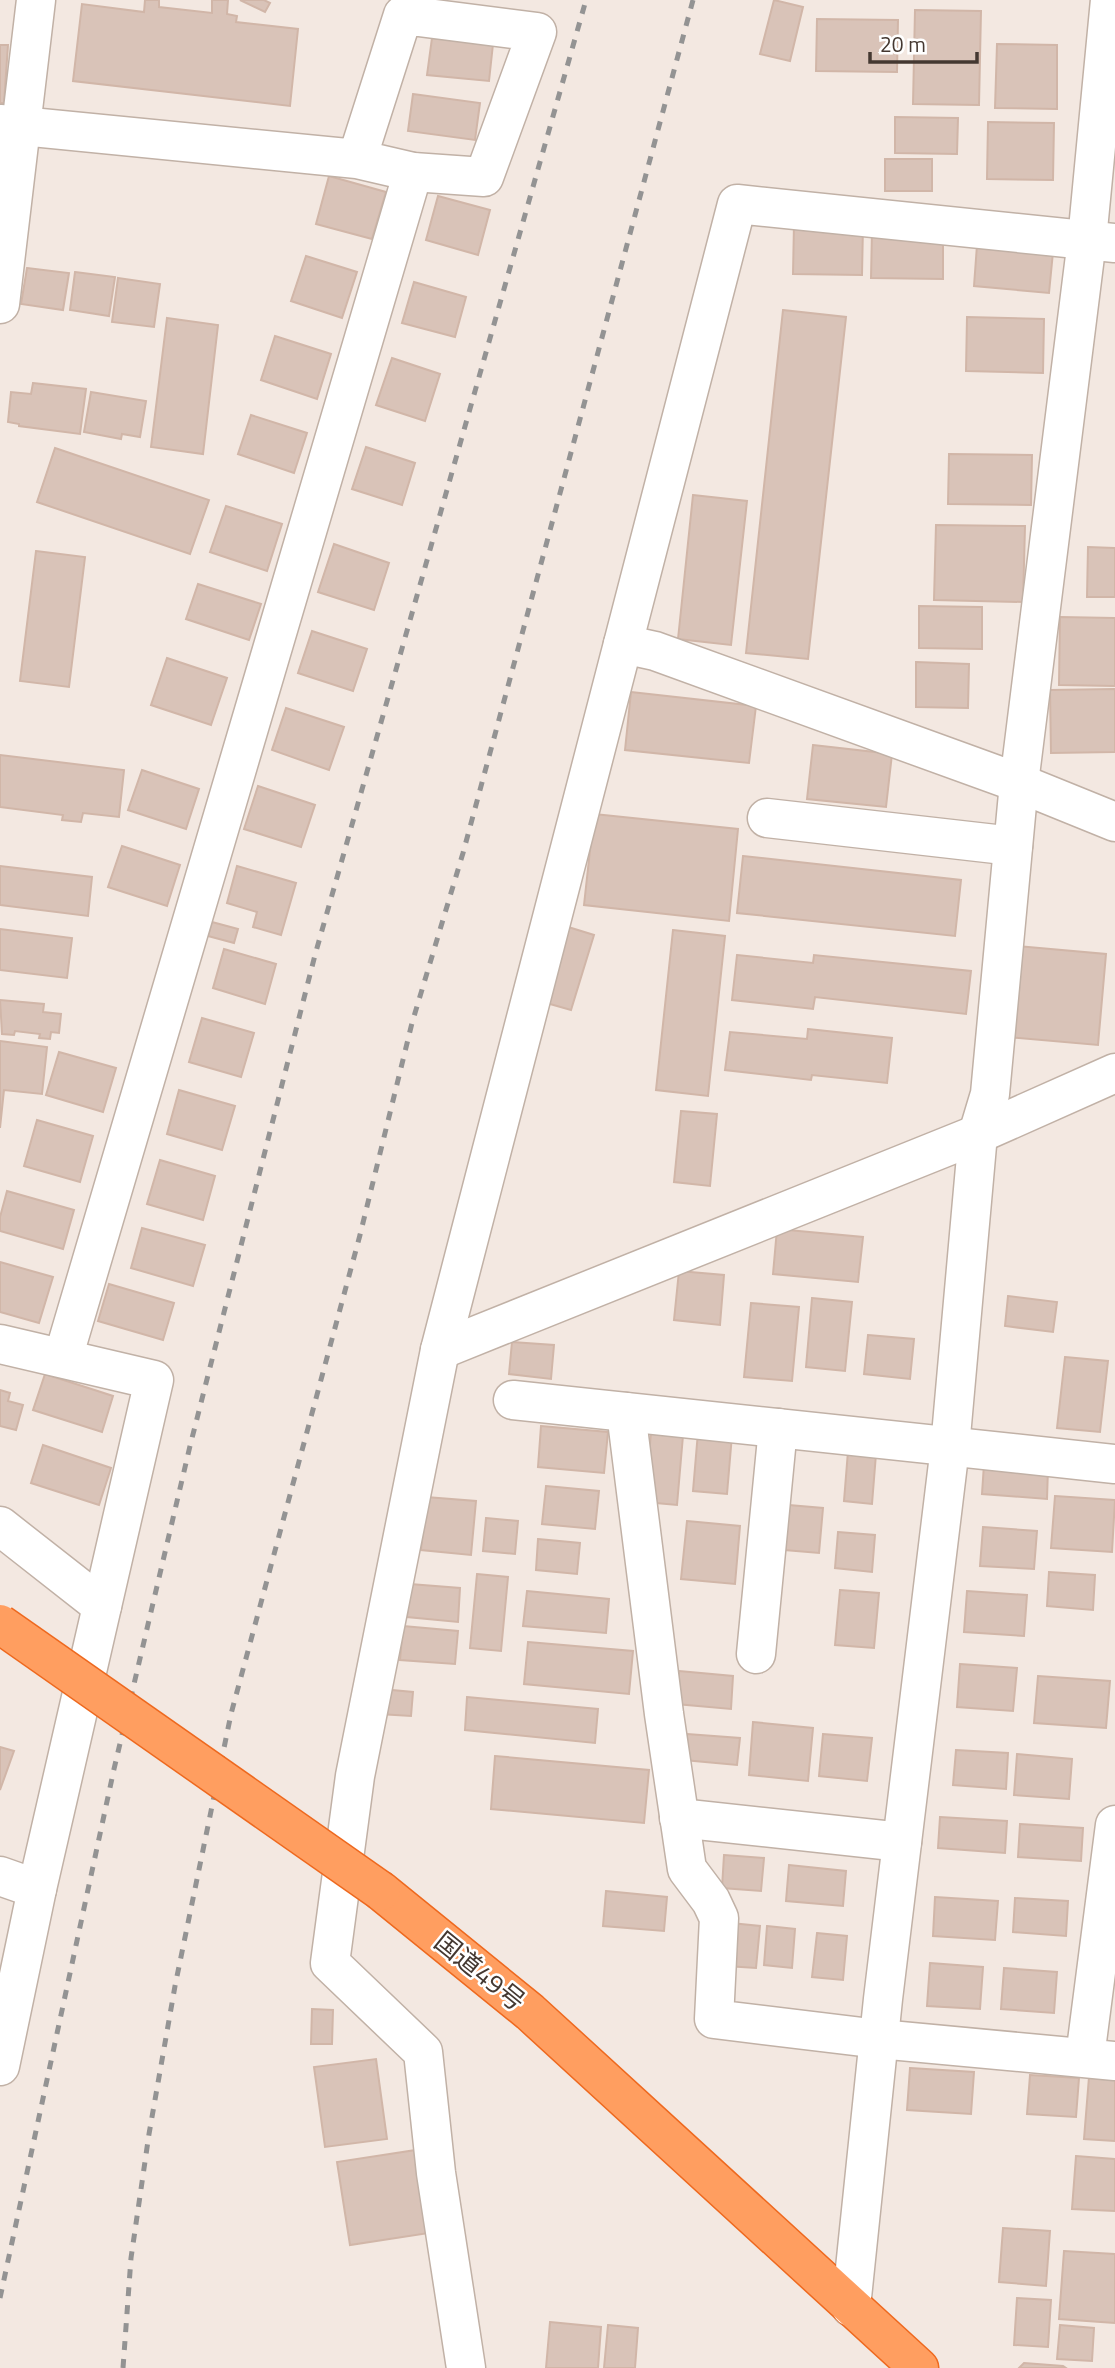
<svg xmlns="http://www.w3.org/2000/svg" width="1115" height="2368" viewBox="0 0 1115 2368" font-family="'Titillium Web','Noto Sans JP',sans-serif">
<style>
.building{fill:#d9c3b8;stroke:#d1b6a8;stroke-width:2}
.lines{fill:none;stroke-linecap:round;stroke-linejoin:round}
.minor-casing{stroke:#c1b1a6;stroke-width:41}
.highway-casing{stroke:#ee691f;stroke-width:41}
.minor{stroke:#fff;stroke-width:38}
.highway{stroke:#ff9e60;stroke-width:38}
.rail{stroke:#939393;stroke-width:5;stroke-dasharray:9 9;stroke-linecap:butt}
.highway-bridge-casing{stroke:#ee691f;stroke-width:41;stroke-linecap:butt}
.highway-bridge{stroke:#ff9e60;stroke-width:38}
.labels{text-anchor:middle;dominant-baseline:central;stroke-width:5;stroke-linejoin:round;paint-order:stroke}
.street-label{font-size:26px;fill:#443831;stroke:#fff}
</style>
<rect width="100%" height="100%" fill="#f3e8e1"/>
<g class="building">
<polygon points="145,0 159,0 159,7 212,13 212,0 228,0 227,14 237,16 236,22 298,29 290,106 73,81 82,4 144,12"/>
<polygon points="240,0 264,0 270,3 265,12"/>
<polygon points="774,0 803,7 790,61 760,54"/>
<polygon points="915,10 981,11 979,105 913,104"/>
<polygon points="817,19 898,20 897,72 816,71"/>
<polygon points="432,38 493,44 489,81 427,75"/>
<polygon points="997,44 1057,45 1057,109 995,108"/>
<polygon points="0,45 8,45 4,103 0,103"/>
<polygon points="413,94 480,103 475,140 408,131"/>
<polygon points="895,117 958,118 957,154 895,153"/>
<polygon points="988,122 1054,123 1053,180 987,179"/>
<rect x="885" y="159" width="47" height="32"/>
<polygon points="329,176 386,192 372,239 316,224"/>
<polygon points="438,196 490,210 478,255 426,240"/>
<polygon points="794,224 863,225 862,275 793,274"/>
<polygon points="872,231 943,232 943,279 871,278"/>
<polygon points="977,245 1053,252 1049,293 974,286"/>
<polygon points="306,256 357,272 342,318 291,301"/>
<polygon points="27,268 69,273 63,310 21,304"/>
<polygon points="75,272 115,277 109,316 70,310"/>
<polygon points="118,278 160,284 154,327 112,322"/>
<polygon points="414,282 466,297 455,337 402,323"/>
<polygon points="783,310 846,317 808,659 746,653"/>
<polygon points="967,317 1044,319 1043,373 966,371"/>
<polygon points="167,318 218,325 203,454 151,447"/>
<polygon points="275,336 331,354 317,399 261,380"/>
<polygon points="392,358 440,374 425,421 376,405"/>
<polygon points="33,383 86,389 80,434 19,426 19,424 8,422 11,392 31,394"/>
<polygon points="91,392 146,401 140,437 122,434 121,439 84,432"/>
<polygon points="251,415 307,433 294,473 238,454"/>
<polygon points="366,447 415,463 402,505 352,489"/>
<polygon points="55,448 209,500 190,554 37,502"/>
<polygon points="949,454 1032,455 1031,505 948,504"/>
<polygon points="693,495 747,501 731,645 678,639"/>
<polygon points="226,506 282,524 267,571 210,552"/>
<polygon points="936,525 1025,526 1023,602 934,600"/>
<polygon points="334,544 389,563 374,610 318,592"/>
<polygon points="1088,547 1115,548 1115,597 1087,597"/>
<polygon points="36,551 85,557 69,687 20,681"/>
<polygon points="198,584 261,604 249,640 186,619"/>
<polygon points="919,606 982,607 982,649 919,648"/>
<polygon points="1060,617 1115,618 1115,686 1059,685"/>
<polygon points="312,631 367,649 353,691 298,673"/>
<polygon points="167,658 227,678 211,725 151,705"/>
<polygon points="916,662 969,664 968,708 916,707"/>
<polygon points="1115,689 1115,752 1051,753 1050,690"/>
<polygon points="631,692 756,706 749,763 625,750"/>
<polygon points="286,708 344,727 329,770 272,750"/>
<polygon points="813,745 892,754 886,807 807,799"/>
<polygon points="0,755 124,770 119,817 83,813 81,822 62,820 63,815 0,807"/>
<polygon points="142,770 199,789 186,829 128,810"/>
<polygon points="258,786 315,805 301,847 244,829"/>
<polygon points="594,814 738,829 729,921 584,905"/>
<polygon points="122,846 180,865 167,906 108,887"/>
<polygon points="743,856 961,880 955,936 737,913"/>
<polygon points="0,866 92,877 88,916 0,905"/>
<polygon points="237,866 296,883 281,935 253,927 257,912 227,903"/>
<polygon points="212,922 238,929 234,943 208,936"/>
<polygon points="565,926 594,935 571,1010 543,1002"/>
<polygon points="0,929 72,938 67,978 0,970"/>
<polygon points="673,930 725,936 708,1096 656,1090"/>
<polygon points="1017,946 1106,954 1098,1045 1008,1037"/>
<polygon points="224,949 276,964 265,1004 213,988"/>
<polygon points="737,955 813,963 814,955 971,971 966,1014 815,997 813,1009 732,1000"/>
<polygon points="0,1000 44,1004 43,1012 61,1014 59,1033 51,1032 50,1039 39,1038 40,1034 15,1031 14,1035 2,1034"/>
<polygon points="202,1018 254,1033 241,1077 189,1062"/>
<polygon points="808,1029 892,1038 887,1083 812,1075 811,1080 725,1070 730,1032 807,1039"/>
<polygon points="0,1041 47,1047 42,1094 4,1090 0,1128"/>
<polygon points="59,1052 116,1068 103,1112 46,1095"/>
<polygon points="179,1090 235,1106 222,1150 167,1134"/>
<polygon points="681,1111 717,1114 710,1186 674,1182"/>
<polygon points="37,1120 93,1136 80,1182 24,1166"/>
<polygon points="160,1160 215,1176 203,1220 147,1204"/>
<polygon points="7,1191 74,1210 63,1249 0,1231 0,1217"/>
<polygon points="142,1228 205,1245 193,1286 131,1268"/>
<polygon points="777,1229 863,1237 858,1282 773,1274"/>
<polygon points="0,1262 53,1277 39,1323 0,1312"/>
<polygon points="679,1271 724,1275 720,1325 674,1320"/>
<polygon points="109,1284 174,1303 163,1340 98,1321"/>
<polygon points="1008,1296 1057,1302 1053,1332 1005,1326"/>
<polygon points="812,1298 852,1302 845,1371 806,1367"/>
<polygon points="751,1303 799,1307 792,1381 744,1377"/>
<polygon points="868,1335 914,1339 910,1379 864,1374"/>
<polygon points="512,1342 554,1345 551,1379 509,1374"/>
<polygon points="1065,1357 1108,1361 1100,1432 1057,1428"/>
<polygon points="45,1374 113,1396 102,1432 33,1410"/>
<polygon points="0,1390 10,1393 8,1401 23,1405 16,1430 0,1426"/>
<polygon points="652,1421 684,1424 677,1505 645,1502"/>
<polygon points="541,1426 608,1432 604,1473 538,1467"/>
<polygon points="698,1432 732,1435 727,1494 693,1491"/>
<polygon points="43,1445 111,1468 99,1505 31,1483"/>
<polygon points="848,1451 876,1454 872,1504 844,1501"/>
<polygon points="984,1464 1048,1468 1047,1499 982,1494"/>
<polygon points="546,1486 599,1491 595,1529 542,1524"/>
<polygon points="1055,1496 1115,1500 1112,1552 1051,1548"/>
<polygon points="426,1497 476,1501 471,1555 421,1550"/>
<polygon points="777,1504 823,1508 819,1553 773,1549"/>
<polygon points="486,1518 518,1521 515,1554 483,1551"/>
<polygon points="687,1521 740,1526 735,1584 681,1579"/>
<polygon points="983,1527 1037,1531 1034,1569 980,1566"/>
<polygon points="838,1532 875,1535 872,1572 835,1568"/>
<polygon points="538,1539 580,1543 577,1574 536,1570"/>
<polygon points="1049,1572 1095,1575 1093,1610 1047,1606"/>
<polygon points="477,1574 508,1577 501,1651 470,1648"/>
<polygon points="410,1584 460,1588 458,1622 407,1617"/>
<polygon points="840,1590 879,1593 874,1648 835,1645"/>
<polygon points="527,1591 609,1599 606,1633 523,1626"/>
<polygon points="967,1591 1027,1595 1024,1636 964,1632"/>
<polygon points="403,1626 458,1631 455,1664 400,1660"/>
<polygon points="528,1642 633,1651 629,1694 524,1684"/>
<polygon points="960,1664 1017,1668 1013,1711 957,1707"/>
<polygon points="679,1671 733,1676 731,1709 676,1704"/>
<polygon points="1038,1676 1110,1681 1106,1728 1034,1723"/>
<polygon points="381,1689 413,1692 411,1716 379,1714"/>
<polygon points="467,1697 598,1709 595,1743 465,1730"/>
<polygon points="753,1722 813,1728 808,1781 749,1775"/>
<polygon points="687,1734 740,1738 737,1765 684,1760"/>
<polygon points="823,1734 872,1738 867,1781 819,1776"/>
<polygon points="0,1747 14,1751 0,1790"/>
<polygon points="956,1750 1008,1753 1006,1789 953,1785"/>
<polygon points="1017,1754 1072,1759 1069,1799 1014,1795"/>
<polygon points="495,1756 649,1770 644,1823 491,1809"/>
<polygon points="940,1817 1007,1821 1005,1853 938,1848"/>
<polygon points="1020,1824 1083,1828 1081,1861 1018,1857"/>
<polygon points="724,1855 764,1858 761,1891 722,1888"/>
<polygon points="789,1865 846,1871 843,1906 786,1901"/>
<polygon points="606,1891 667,1897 664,1931 603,1926"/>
<polygon points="935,1897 998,1901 995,1940 933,1936"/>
<polygon points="1015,1898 1068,1901 1066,1936 1013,1932"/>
<polygon points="731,1923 760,1926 756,1968 726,1966"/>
<polygon points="767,1926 795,1929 792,1968 764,1965"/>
<polygon points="817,1933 847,1936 843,1980 812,1977"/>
<polygon points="930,1963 983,1967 980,2009 927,2006"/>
<polygon points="1004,1968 1057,1972 1054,2013 1001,2009"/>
<polygon points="312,2009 333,2010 332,2044 311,2044"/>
<polygon points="376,2059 387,2139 325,2147 314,2067"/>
<polygon points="910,2068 974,2072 971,2114 907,2110"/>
<polygon points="1030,2075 1079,2078 1076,2117 1027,2114"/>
<polygon points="1089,2077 1115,2079 1115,2141 1084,2139"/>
<polygon points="416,2150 429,2233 350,2245 337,2162"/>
<polygon points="1076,2156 1115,2159 1115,2211 1072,2209"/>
<polygon points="1003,2228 1050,2231 1046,2286 999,2282"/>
<polygon points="1064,2251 1115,2254 1115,2323 1059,2319"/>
<polygon points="1017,2298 1051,2300 1048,2347 1014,2345"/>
<polygon points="550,2322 601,2327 598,2368 546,2368"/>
<polygon points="608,2325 638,2328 635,2368 604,2368"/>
<polygon points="1060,2325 1094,2328 1092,2361 1057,2359"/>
<polygon points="1024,2363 1063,2366 1066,2368 1019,2368"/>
</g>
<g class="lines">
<defs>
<g id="minor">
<polyline points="0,124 357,159 413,172 484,177 537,32 403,15 357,159"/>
<polyline points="0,304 36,0"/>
<polyline points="623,644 655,651 1019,783 1115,822"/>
<polyline points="767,818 1013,846"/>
<polyline points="0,1344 154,1380 37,1889 0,2066"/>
<polyline points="440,1350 978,1134 1115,1073"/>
<polyline points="63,1358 413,172"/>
<polyline points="513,1400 1115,1464"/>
<polyline points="626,1412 664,1714 687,1869 711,1901 719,1918 714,2019 879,2039 1115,2061"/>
<polyline points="0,1526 102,1606"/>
<polyline points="756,1654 778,1428"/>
<polyline points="679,1818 902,1842"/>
<polyline points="0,1876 37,1889"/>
<polyline points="1085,2057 1115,1825"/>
<polyline points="851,2307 883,1999 950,1447 978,1134 990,1094 1019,783 1087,240 1110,0"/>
<polyline points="466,2368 436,2173 423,2052 330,1963 355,1776 440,1350 737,204 1115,243"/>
</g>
<polyline id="highway" points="381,1891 530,2012 919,2368"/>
</defs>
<use href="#minor" class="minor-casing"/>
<use href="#highway" class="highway-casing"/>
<use href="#minor" class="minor"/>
<use href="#highway" class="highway"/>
<g class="rail">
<polyline points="0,2298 114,1769 190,1446 315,955 586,0"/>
<polyline points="123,2368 131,2258 149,2134 175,1986 231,1714 360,1235 412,1023 463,853 693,0"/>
</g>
<defs>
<polyline id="highway-bridge" points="0,1624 381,1891"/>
</defs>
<use href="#highway-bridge" class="highway-bridge-casing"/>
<use href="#highway-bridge" class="highway-bridge"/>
</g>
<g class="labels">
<g class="street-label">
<text transform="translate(480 1971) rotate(39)">国道49号</text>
</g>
</g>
<path d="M870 52v10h107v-10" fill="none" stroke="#443831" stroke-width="3.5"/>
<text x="880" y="52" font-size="21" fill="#443831" stroke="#ffffff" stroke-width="5" paint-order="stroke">20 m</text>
</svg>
